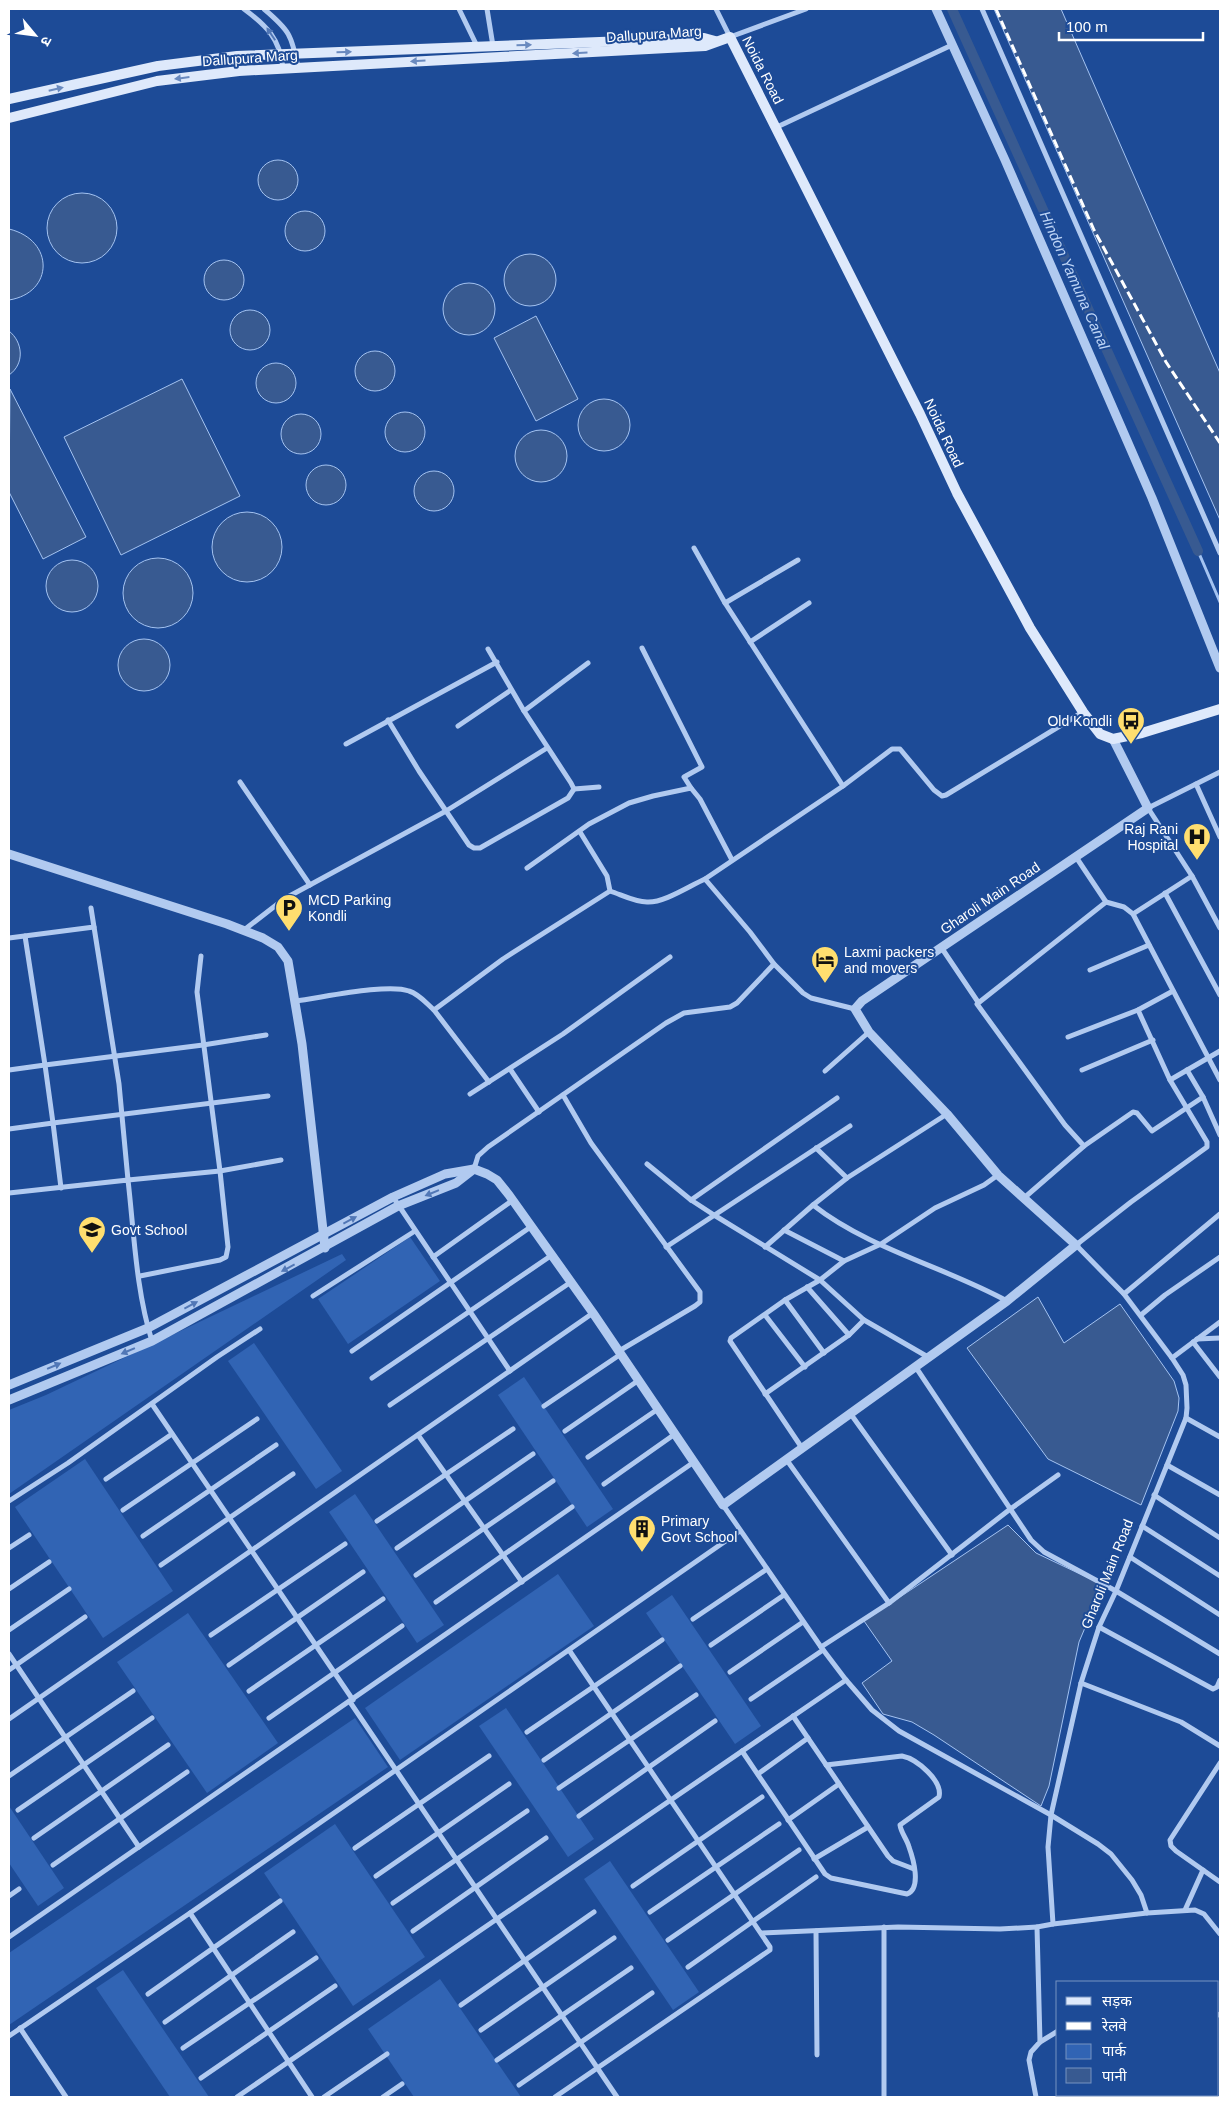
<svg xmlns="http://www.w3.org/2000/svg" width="1229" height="2106" viewBox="0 0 1229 2106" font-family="Arial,'Noto Sans Devanagari',sans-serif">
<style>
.green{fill:#3164b4}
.water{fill:#385a91;stroke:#a4c3f1}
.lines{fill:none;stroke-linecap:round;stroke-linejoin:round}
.stream{stroke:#a4c3f1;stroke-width:3}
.canal{stroke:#385a91;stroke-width:10}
.minor{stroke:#b1caf0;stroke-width:5}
.tertiary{stroke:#b1caf0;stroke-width:9}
.secondary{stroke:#dee9fb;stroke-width:10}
.rail{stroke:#fff;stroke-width:3;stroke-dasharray:9 4;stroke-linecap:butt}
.oneway{fill:#5177b6}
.oneway2{fill:#6a8abf}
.labels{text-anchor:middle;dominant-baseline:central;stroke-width:4;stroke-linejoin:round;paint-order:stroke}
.street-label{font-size:14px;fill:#fff;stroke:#1d4b97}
.poi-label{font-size:14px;fill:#fff;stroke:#1d4b97;text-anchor:start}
.water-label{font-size:15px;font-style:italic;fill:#bdd4f6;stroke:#1d4b97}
</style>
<rect width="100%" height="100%" fill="#1d4b97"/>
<g class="green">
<polygon points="410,1237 440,1281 348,1344 318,1299"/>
<polygon points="342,1254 346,1260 9,1494 9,1410 46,1395"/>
<polygon points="254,1343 342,1471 316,1489 228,1361"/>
<polygon points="524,1377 613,1509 587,1527 498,1395"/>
<polygon points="85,1459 173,1591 103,1638 15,1507"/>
<polygon points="355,1494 444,1625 417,1643 329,1512"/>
<polygon points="558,1574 594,1626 400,1760 365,1708"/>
<polygon points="672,1595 761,1726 735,1744 646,1613"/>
<polygon points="188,1613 278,1743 207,1793 117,1662"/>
<polygon points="506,1708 594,1839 568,1857 479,1726"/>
<polygon points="355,1718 388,1767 9,2025 9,1953"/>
<polygon points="9,1806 64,1888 38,1906 9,1863"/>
<polygon points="335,1824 425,1957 353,2006 264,1873"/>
<polygon points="610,1861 699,1992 673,2010 584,1879"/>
<polygon points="123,1970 209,2097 170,2097 96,1988"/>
<polygon points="440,1979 521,2097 414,2097 368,2029"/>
</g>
<g class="water">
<polygon points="994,9 1061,9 1220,373 1220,520"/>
<circle cx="278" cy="180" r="20"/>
<circle cx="82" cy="228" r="35"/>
<circle cx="305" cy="231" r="20"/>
<path d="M9,229C55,240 54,293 9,300Z"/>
<circle cx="530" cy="280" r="26"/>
<circle cx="224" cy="280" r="20"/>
<circle cx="469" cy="309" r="26"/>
<circle cx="250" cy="330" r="20"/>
<polygon points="536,316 578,399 536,421 494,338"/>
<path d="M9,331C23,342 25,364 9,375Z"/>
<circle cx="375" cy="371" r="20"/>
<circle cx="276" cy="383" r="20"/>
<polygon points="182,379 240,496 121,555 64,437"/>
<polygon points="10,389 86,537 43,559 9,492"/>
<circle cx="604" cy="425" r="26"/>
<circle cx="405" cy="432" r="20"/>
<circle cx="301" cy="434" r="20"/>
<circle cx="541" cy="456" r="26"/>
<circle cx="326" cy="485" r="20"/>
<circle cx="434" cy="491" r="20"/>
<circle cx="247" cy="547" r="35"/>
<circle cx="158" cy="593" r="35"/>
<circle cx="72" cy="586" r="26"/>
<circle cx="144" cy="665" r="26"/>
<polygon points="1038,1297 1064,1343 1120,1304 1174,1381 1179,1398 1178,1411 1141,1505 1048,1459 967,1348"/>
<polygon points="1008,1525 1036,1553 1103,1585 1079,1642 1049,1786 1041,1806 934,1735 912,1722 883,1714 862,1683 892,1661 864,1621"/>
</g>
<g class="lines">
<polyline class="stream" points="1198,551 1220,602"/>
<polyline class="canal" points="952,9 1198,551"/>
<g class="minor">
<path d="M244,9C267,26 280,39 283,68"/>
<path d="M264,9C289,30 292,35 298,68"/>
<polyline points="459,9 477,46"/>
<polyline points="487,9 493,46"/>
<polyline points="716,9 730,37 806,9"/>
<polyline points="982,9 1220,553"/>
<polyline points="777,127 952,45"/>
<polyline points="694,548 725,603 843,786"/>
<polyline points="725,603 798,560"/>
<polyline points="750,642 809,603"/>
<polyline points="642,648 702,767 684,777 691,788"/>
<polyline points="524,711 588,663"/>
<polyline points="388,720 419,771 469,845 474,848 480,848 568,798 574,789 571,783 524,711 488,649"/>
<polyline points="458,726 511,690"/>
<polyline points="346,744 497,662"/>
<polyline points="1220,772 1148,808 1192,876 1220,928"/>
<polyline points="240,782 310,885"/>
<polyline points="1196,784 1220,837"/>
<polyline points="574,789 599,787"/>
<polyline points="527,868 589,824 629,803 653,796 691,788 700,799 732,860"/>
<polyline points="705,879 843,786 892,749 900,749 934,790 942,796 946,795 1083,712"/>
<path d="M610,891C622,895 635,902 647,902C664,903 689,886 705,879L750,932L774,964L803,993L811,998L855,1009"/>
<polyline points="1165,893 1220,995"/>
<polyline points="1106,902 1124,907 1133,914 1220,1080"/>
<polyline points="1133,914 1192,876"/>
<polyline points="94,927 119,1084 128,1180 220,1171 228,1247 226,1257 220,1260 140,1276"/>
<polyline points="244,930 284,899 446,811 547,748"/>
<polyline points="9,938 94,927 91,908"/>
<polyline points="941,947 978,1002"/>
<polyline points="201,956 197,992 220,1171 281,1160"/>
<polyline points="1090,970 1149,945"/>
<path d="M295,1001C321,998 387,983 409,991C419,994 426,1003 434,1010L489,1082"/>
<polyline points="434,1010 503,959 610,891 607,876 580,832"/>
<polyline points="266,1035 203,1045 45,1065 53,1123 268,1096"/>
<polyline points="1068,1037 1138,1010 1173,991"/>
<polyline points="510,1069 539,1112"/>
<polyline points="9,1070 45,1065 25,936"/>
<polyline points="1082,1070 1153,1040"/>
<polyline points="1187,1070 1203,1097 1220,1135"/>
<polyline points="825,1071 869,1032"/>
<polyline points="1170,1080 1220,1051"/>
<polyline points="470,1094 563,1034 670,957"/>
<polyline points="563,1095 591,1143 700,1292 700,1302 695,1306 619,1351"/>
<polyline points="9,1129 53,1123 61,1188"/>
<polyline points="1084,1146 1133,1112 1137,1113 1152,1131 1203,1097"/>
<polyline points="816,1148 847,1178"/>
<polyline points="647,1164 691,1200 714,1215 820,1280 864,1320 928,1357"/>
<polyline points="474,1169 478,1156 488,1147 666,1023 684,1013 730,1007 737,1003 774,964"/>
<path d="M9,1193L128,1180C134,1232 136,1291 152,1341"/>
<polyline points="393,1197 510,1371"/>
<polyline points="1024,1198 1084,1146 1065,1125 977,1004 1106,902 1076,857"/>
<polyline points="691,1200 837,1098"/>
<path d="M813,1205C869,1249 945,1267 1007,1301"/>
<polyline points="784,1230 844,1261"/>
<polyline points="666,1247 850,1126"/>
<polyline points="765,1247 813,1205 847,1178 947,1114"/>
<polyline points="433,1257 513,1200"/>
<polyline points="807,1287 849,1335"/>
<polyline points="1124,1294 1220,1214"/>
<polyline points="313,1296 415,1231"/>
<polyline points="785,1300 824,1353"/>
<polyline points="765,1315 805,1367"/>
<polyline points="1141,1315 1165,1295 1220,1257"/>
<polyline points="1197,1339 1220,1338"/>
<polyline points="1193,1342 1220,1377"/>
<polyline points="352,1351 532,1226"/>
<polyline points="1172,1358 1220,1322"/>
<polyline points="915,1366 1031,1540 1044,1552 1116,1591 1220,1654"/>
<polyline points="372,1378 552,1255"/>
<polyline points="765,1394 849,1335 864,1320"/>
<polyline points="152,1404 353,1700"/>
<polyline points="390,1405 571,1282"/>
<polyline points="544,1406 621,1354"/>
<polyline points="850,1413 952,1555"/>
<polyline points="1186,1418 1220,1437"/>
<polyline points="565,1431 639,1380"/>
<polyline points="418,1435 522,1582"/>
<polyline points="802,1448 730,1341 731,1338 785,1300 820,1280 844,1261 881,1244 935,1208 984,1185 998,1175"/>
<polyline points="588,1457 658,1409"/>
<polyline points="786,1459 889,1603"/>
<polyline points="1167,1465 1220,1495"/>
<polyline points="106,1479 172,1434"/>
<polyline points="604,1484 675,1434"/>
<polyline points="1154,1495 1220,1538"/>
<polyline points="9,1501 68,1463 217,1357 260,1329"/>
<polyline points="723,1505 821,1647 846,1680 872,1710 899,1731 1051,1815 1098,1844 1111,1854 1132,1880 1141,1895 1147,1913"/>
<polyline points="123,1510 257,1419"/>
<polyline points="377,1521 513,1429"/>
<polyline points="1142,1526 1220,1576"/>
<polyline points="143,1536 276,1445"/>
<polyline points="9,1548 29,1535"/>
<polyline points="397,1548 533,1454"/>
<polyline points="1130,1557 1220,1615"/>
<polyline points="161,1565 293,1474"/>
<polyline points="416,1575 553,1481"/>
<polyline points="9,1589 49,1562"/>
<polyline points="436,1602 572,1507"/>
<polyline points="693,1619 767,1569"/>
<polyline points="1099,1627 1213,1689 1217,1687 1220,1680"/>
<polyline points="9,1630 69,1589"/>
<polyline points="211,1635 345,1544"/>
<polyline points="711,1645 784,1595"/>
<polyline points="821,1647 889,1603 1009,1510 1058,1475"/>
<polyline points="9,1654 139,1847"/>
<polyline points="229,1665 363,1572"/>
<polyline points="9,1670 85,1617"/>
<polyline points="730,1672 803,1622"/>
<polyline points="1081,1683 1181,1722 1220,1746"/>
<polyline points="249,1691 383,1599"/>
<polyline points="751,1699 823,1650"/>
<polyline points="350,1702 617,2097"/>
<polyline points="793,1716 888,1856 893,1861 914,1869"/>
<polyline points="269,1718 402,1626"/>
<polyline points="9,1719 593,1313"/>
<polyline points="527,1732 662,1640"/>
<path d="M742,1751L825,1874L831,1878L907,1894C922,1888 913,1858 909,1847C907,1839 901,1833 900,1825L939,1797C943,1781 917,1759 902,1756L826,1765"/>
<polyline points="544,1760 680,1666"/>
<polyline points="1220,1763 1170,1840 1171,1846 1176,1851 1220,1882"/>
<polyline points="758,1774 808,1738"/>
<polyline points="9,1776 133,1691"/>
<polyline points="559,1788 696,1695"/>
<polyline points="18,1810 152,1718"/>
<polyline points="579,1816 715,1721"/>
<polyline points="788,1820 839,1784"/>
<polyline points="34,1838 168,1745"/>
<polyline points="355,1848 489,1756"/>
<polyline points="814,1859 868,1827"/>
<polyline points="53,1865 187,1772"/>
<polyline points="376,1876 509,1784"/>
<polyline points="633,1886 762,1797"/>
<polyline points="9,1896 19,1889"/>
<polyline points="393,1903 527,1811"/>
<polyline points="1185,1910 1203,1870"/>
<polyline points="650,1912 779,1824"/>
<polyline points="190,1913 312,2097"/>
<polyline points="1053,1924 1147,1913 1195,1910 1204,1914 1220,1934"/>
<polyline points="413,1931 546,1838"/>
<polyline points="816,1931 817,2055"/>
<polyline points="761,1933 898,1927 1000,1929 1037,1927"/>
<polyline points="9,1937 694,1462"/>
<polyline points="668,1940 799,1850"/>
<polyline points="688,1967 816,1877"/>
<polyline points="148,1994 280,1901"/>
<polyline points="461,2005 594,1912"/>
<polyline points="1218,2015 1220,2014"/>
<polyline points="165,2022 293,1932"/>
<polyline points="20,2028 66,2097"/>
<polyline points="481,2030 614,1938"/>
<polyline points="9,2036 190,1913 740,1531"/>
<polyline points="1040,2042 1058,2031"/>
<polyline points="183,2048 316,1958"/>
<polyline points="497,2060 631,1968"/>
<polyline points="201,2078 335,1986"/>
<polyline points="519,2085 652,1993"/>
<polyline points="237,2097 846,1680"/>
<polyline points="324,2097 387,2054"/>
<polyline points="383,2097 402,2084"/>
<polyline points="555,2097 770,1950 770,1947 569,1650"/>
<polyline points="884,2097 884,1927"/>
<polyline points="1036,2097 1029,2060 1031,2052 1040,2042 1037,1927 1053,1924 1048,1847 1051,1815 1081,1683 1099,1627 1116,1591 1167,1465 1186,1418 1187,1408 1186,1385 1183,1375 1172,1358 1124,1294 1076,1245 1131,1202 1207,1147 1207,1142 1170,1080 1138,1010"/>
<polyline points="1158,2097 1163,2095"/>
</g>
<g class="tertiary">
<polyline points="936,9 1005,160 1152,498 1220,668"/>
<polyline points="9,854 227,924 263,938 278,947 288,961 302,1044 325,1248"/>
<polyline points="9,1385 148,1328 393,1197 445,1174 474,1169 487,1174 497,1180 509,1195 593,1313 723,1505 1007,1301 1076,1245 998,1175 947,1114 869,1032 855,1009 862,1001 1148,808 1113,739"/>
<polyline points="9,1400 152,1341 398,1206 456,1183 474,1169"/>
</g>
<g class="secondary">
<polyline points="9,99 158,66 237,56 704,38 715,41"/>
<polyline points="9,118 157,81 239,71 705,46 730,37 920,414 957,493 1030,628 1083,712 1100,734 1113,739 1142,733 1220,709"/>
</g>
<polyline class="rail" points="996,9 1094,230 1166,362 1220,443"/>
</g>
<defs><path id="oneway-solid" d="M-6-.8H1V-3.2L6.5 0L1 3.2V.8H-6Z" transform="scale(1.25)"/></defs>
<g class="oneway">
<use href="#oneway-solid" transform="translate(271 34) rotate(-124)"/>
<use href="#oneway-solid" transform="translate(432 1193) rotate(158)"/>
<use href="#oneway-solid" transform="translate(350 1220) rotate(-28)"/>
<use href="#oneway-solid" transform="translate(288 1268) rotate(152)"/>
<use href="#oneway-solid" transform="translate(191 1305) rotate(-28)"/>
<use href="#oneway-solid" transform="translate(128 1351) rotate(157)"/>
<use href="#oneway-solid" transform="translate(54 1366) rotate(-23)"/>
</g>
<g class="oneway2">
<use href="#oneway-solid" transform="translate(524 45) rotate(-2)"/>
<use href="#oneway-solid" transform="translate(344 52) rotate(-2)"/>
<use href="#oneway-solid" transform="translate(580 53) rotate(177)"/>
<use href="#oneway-solid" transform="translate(418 61) rotate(177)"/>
<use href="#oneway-solid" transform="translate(182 78) rotate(173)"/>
<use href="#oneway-solid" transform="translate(56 89) rotate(-13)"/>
</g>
<defs>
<symbol id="bus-pin" viewBox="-11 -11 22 30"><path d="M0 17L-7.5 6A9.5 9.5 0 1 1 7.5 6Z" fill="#ffde6f" stroke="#1d4b97"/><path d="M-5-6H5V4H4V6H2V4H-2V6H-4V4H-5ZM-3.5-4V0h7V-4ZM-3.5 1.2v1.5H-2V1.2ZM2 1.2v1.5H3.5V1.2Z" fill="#111"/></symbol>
<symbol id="hospital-pin" viewBox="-11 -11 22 30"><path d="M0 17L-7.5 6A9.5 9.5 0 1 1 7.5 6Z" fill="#ffde6f" stroke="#1d4b97"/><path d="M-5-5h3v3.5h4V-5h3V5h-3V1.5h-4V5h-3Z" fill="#111"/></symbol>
<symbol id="parking-pin" viewBox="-11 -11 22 30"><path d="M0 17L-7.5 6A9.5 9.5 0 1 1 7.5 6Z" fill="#ffde6f" stroke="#1d4b97"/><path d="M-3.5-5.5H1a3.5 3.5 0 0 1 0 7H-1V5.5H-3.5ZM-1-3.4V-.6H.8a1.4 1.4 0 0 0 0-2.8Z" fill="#111"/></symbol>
<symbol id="hotel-pin" viewBox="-11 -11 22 30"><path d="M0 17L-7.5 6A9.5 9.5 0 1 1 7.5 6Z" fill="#ffde6f" stroke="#1d4b97"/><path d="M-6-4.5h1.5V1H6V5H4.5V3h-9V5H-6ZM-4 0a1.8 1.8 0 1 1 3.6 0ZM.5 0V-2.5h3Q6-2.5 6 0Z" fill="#111"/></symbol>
<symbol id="school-pin" viewBox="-11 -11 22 30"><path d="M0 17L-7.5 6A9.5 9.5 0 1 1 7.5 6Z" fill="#ffde6f" stroke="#1d4b97"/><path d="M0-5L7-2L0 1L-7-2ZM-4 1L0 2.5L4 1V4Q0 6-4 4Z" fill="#111"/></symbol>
<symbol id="building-pin" viewBox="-11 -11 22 30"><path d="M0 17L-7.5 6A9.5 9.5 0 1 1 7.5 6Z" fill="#ffde6f" stroke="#1d4b97"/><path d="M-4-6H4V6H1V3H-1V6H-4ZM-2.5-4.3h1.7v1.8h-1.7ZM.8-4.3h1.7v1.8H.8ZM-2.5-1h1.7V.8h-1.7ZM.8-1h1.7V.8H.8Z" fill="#111"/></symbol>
</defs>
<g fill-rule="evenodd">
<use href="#bus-pin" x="1115" y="705" width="32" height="43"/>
<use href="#hospital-pin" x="1181" y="821" width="32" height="43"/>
<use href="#parking-pin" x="273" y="892" width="32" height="43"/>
<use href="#hotel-pin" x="809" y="944" width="32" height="43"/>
<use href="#school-pin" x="76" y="1214" width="32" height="43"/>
<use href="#building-pin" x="626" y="1513" width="32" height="43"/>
</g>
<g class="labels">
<g class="street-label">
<text transform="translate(654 34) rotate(-4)">Dallupura Marg</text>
<text transform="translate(250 58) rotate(-4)">Dallupura Marg</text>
<text transform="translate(763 70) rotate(63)">Noida Road</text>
<text transform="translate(944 433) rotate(65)">Noida Road</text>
<text transform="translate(990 898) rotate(-34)">Gharoli Main Road</text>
<text transform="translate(1107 1574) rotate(-68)">Gharoli Main Road</text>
</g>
<g class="poi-label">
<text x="1112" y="721" text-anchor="end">Old Kondli</text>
<text x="1178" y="829" text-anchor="end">Raj Rani<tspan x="1178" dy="16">Hospital</tspan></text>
<text x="308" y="900">MCD Parking<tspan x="308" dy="16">Kondli</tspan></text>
<text x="844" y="952">Laxmi packers<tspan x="844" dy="16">and movers</tspan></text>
<text x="111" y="1230">Govt School</text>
<text x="661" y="1521">Primary<tspan x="661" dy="16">Govt School</tspan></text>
</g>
<g class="water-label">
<text transform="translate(1075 280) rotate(66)">Hindon Yamuna Canal</text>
</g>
</g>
<rect width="1229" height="2106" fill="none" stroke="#ffffff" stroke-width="20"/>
<rect x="1056" y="1981" width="162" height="115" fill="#1d4b97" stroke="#7793c1"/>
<rect x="1066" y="1997" width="25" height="8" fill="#dee9fb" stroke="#7793c1"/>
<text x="1102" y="2006" font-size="15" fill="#ffffff">सड़क</text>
<rect x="1066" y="2022" width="25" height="8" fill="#ffffff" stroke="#7793c1"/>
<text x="1102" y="2031" font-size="15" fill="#ffffff">रेलवे</text>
<rect x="1066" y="2044" width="25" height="15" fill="#3164b4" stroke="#7793c1"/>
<text x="1102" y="2056" font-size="15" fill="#ffffff">पार्क</text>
<rect x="1066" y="2068" width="25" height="15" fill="#385a91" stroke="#7793c1"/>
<text x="1102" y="2081" font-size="15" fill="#ffffff">पानी</text>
<g transform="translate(35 35) rotate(119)" stroke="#1d4b97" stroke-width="4" paint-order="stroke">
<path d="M0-4L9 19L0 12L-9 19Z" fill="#ffffff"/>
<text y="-8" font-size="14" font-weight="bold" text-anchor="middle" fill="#ffffff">उ</text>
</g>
<path d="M1059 32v8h144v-8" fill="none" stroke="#ffffff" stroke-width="2.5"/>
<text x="1066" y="32" font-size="15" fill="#ffffff" stroke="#1d4b97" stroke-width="4" paint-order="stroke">100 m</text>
</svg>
